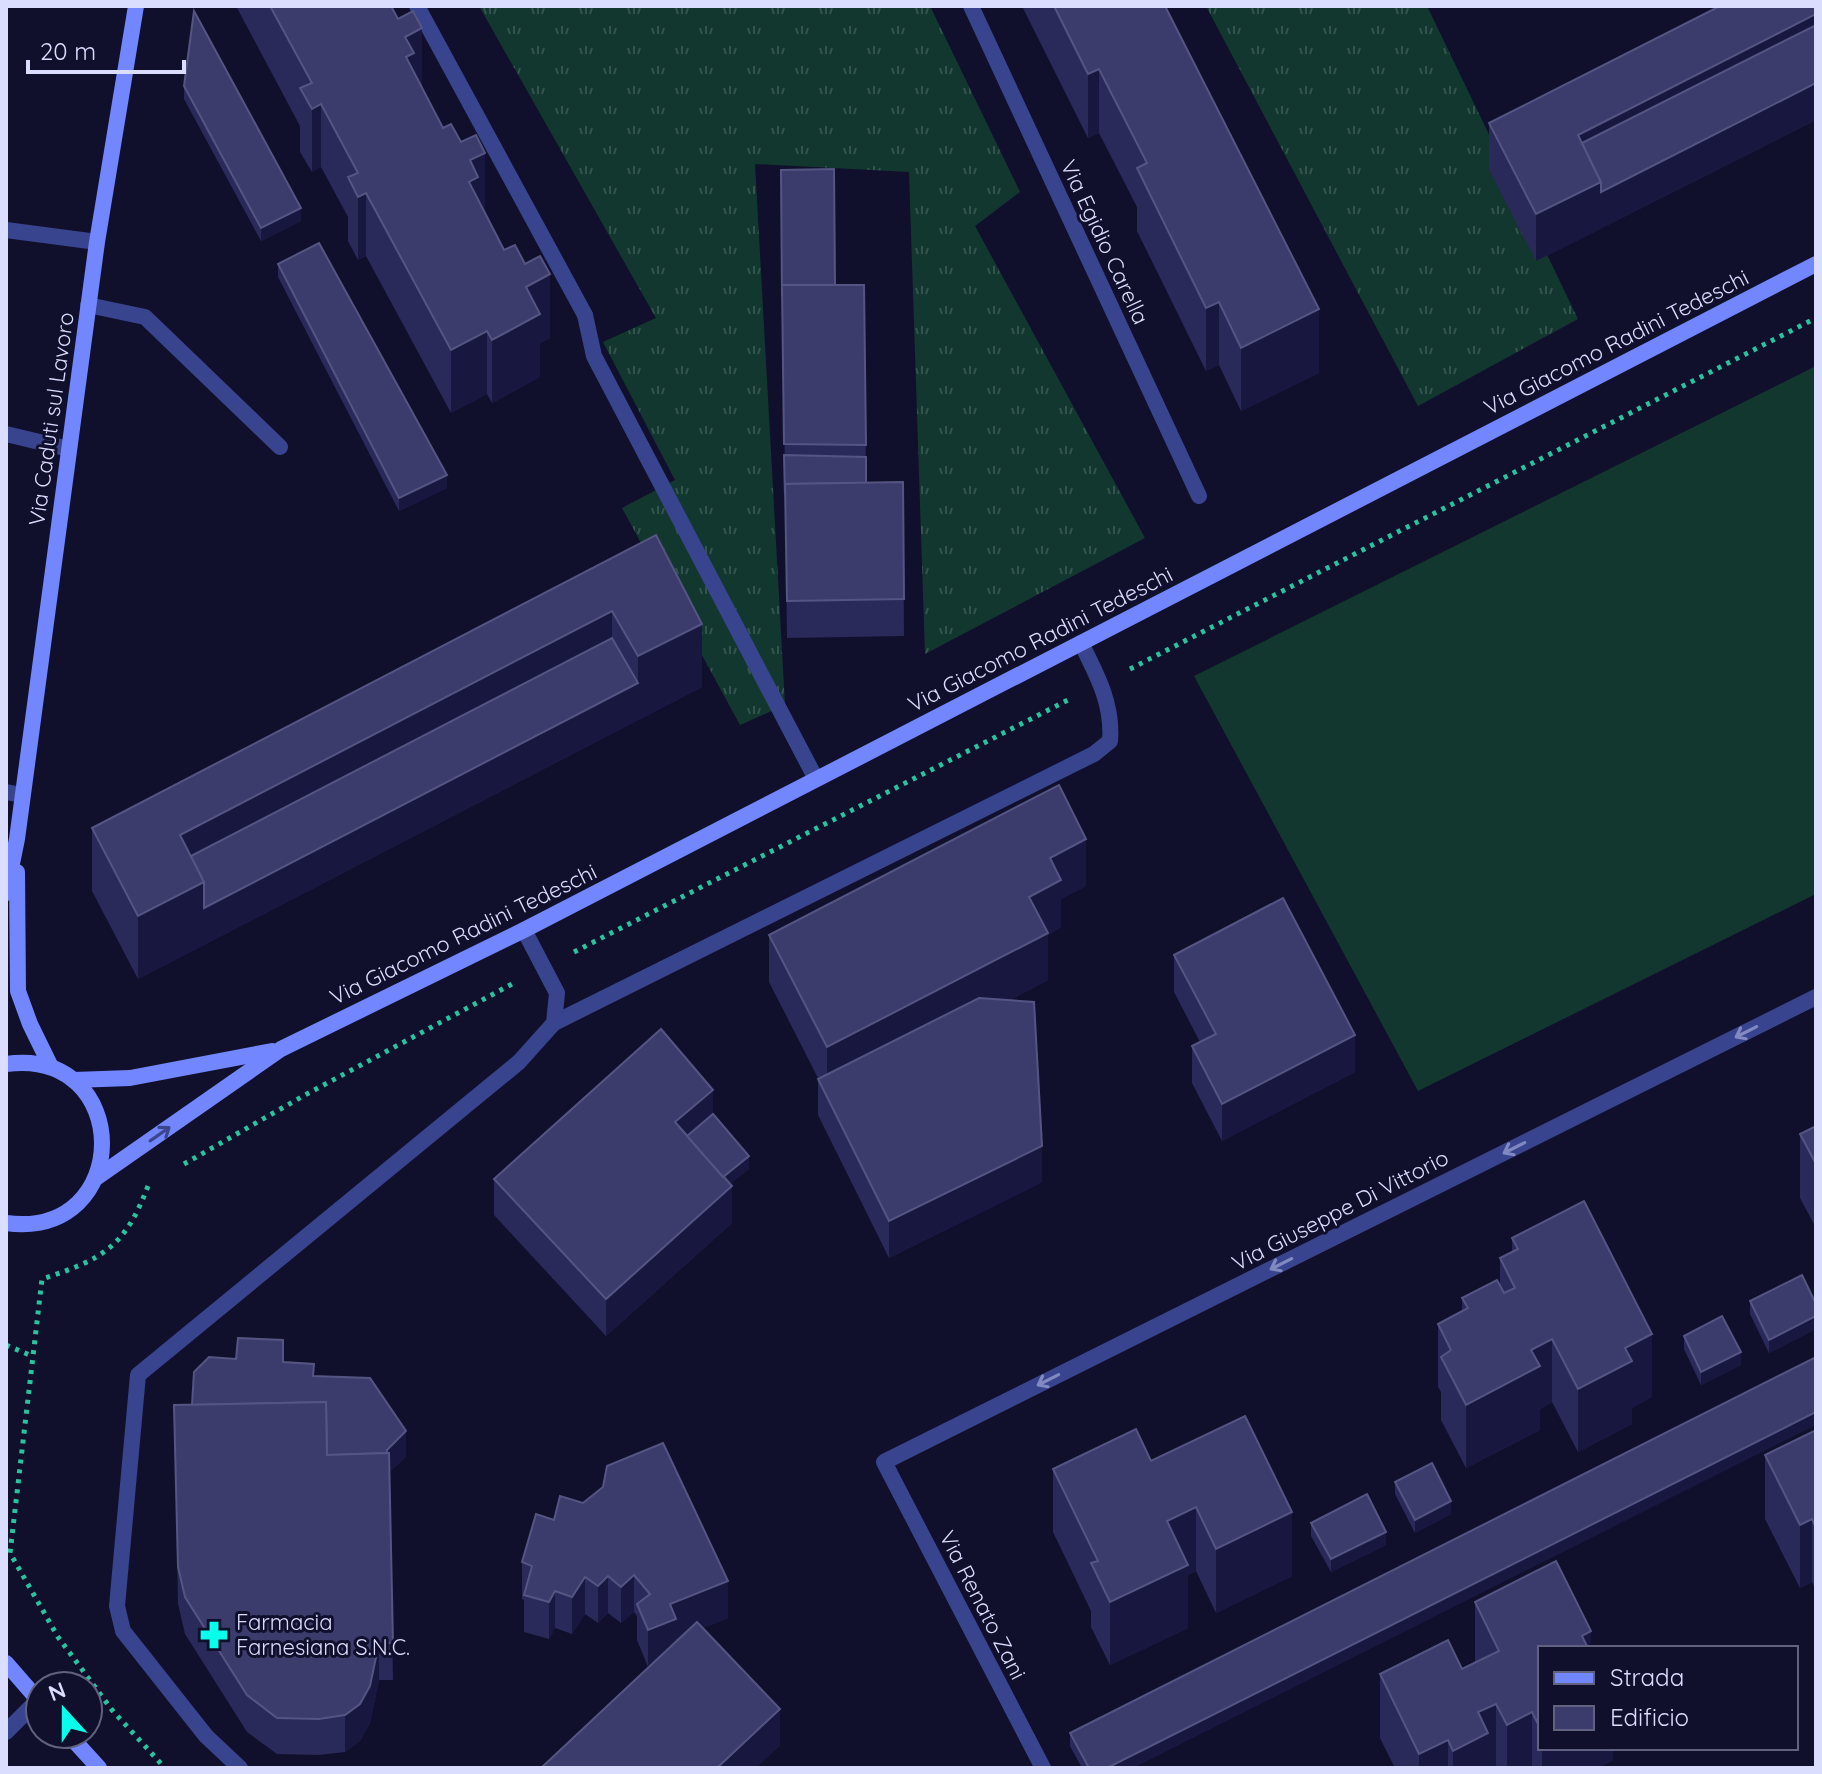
<svg xmlns="http://www.w3.org/2000/svg" width="1822" height="1774" viewBox="0 0 1822 1774" font-family="Quicksand,sans-serif">
<style>
.grass{fill:url(#grass-tufts)}
.pitch{fill:#12372f}
.lines{fill:none;stroke-linecap:round;stroke-linejoin:round}
.path{stroke:#29c49f;stroke-width:5;stroke-dasharray:4 6;stroke-linecap:butt}
.service{stroke:#38448e;stroke-width:16}
.pedestrian{stroke:#38448e;stroke-width:16}
.minor{stroke:#38448e;stroke-width:16}
.secondary{stroke:#7287ff;stroke-width:16}
.wall{fill:#29295a}
.shaded-wall{fill:#171740}
.building{fill:#3c3c6c;stroke:#555583;stroke-width:2}
.oneway{stroke:#8189c1}
.oneway2{stroke:#3c468b}
.labels{text-anchor:middle;dominant-baseline:central;stroke-width:6;stroke-linejoin:round;paint-order:stroke}
.street-label{font-size:22px;fill:#dbddff;stroke:#10102c}
.poi-label{font-size:22px;fill:#dbddff;stroke:#10102c;text-anchor:start}
</style>
<defs>
<pattern id="grass-tufts" width="24" height="20" patternUnits="userSpaceOnUse" patternTransform="scale(2)"><rect width="24" height="20" fill="#12372f"/><path d="M3 7l-1-3M5 7V3M7 7l1-3M15 17l-1-3M17 17v-4M19 17l1-3" fill="none" stroke="#34544e"/></pattern>
</defs>
<rect width="100%" height="100%" fill="#10102c"/>
<g class="grass">
<polygon points="479,6 930,6 1020,192 975,226 1145,538 925,654 909,172 755,164 785,705 740,725 622,508 675,480 603,342 656,318"/>
<polygon points="1206,6 1427,6 1578,319 1418,406"/>
</g>
<polygon class="pitch" points="1816,366 1816,894 1418,1091 1194,676"/>
<g class="lines">
<g class="path">
<polyline points="1130,669 1816,318"/>
<polyline points="574,952 1068,700"/>
<polyline points="184,1164 305,1095 512,984"/>
<path d="M148,1186C125,1247 103,1259 42,1279L10,1553L58,1637L112,1710L165,1768"/>
<polyline points="6,1345 32,1356"/>
</g>
<g class="service">
<polyline points="6,434 69,449"/>
<path d="M554,1023L1094,754L1110,741C1113,704 1097,675 1081,643"/>
<polyline points="240,1768 206,1736 123,1631 117,1606 138,1375 519,1062 554,1023 557,993 524,930"/>
</g>
<polyline class="pedestrian" points="585,315 594,356 816,779"/>
<g class="minor">
<polyline points="417,6 585,315"/>
<polyline points="971,6 1199,496"/>
<polyline points="6,230 97,242"/>
<polyline points="88,305 145,317 280,447"/>
<polyline points="6,792 22,795"/>
<polyline points="6,1732 38,1700"/>
<polyline points="1043,1768 884,1462 1816,997"/>
</g>
<g class="secondary">
<polyline points="17,872 18,991 30,1024 51,1067"/>
<polyline points="6,893 17,839 97,242 136,6"/>
<path d="M6,1064C134,1047 134,1240 6,1223"/>
<polyline points="74,1080 130,1078 272,1051"/>
<polyline points="96,1178 281,1049 524,930 1816,264"/>
<polyline points="6,1663 40,1702"/>
<polyline points="68,1734 99,1768"/>
</g>
</g>
<g class="wall">
<polygon points="236,6 391,6 422,87 550,338 540,343 540,377 492,403 487,394 451,413 366,256 358,260 348,241 348,217 321,167 312,172 300,152 300,126"/>
<polygon points="1022,6 1165,6 1319,373 1241,411 1219,365 1206,371 1137,231 1137,207 1099,133 1088,138"/>
<polygon points="1816,6 1816,120 1536,261 1489,170 1489,123"/>
<polygon points="184,86 301,221 261,241 184,99"/>
<polygon points="781,170 835,285 864,285 866,483 903,482 904,636 787,638"/>
<polygon points="278,264 447,488 399,511 278,277"/>
<polygon points="656,535 702,687 138,979 92,891 92,828"/>
<polygon points="1086,886 1061,899 1061,927 1048,935 1048,980 1010,1000 1042,1182 889,1258 818,1115 818,1078 769,982 769,935"/>
<polygon points="1174,955 1355,1072 1222,1141 1192,1083 1192,1046 1200,1042 1174,992"/>
<polygon points="713,1114 749,1169 730,1184 732,1223 606,1336 494,1215 494,1179"/>
<polygon points="1816,1126 1816,1228 1800,1198 1800,1134"/>
<polygon points="1512,1238 1652,1397 1632,1408 1632,1424 1578,1452 1552,1402 1540,1409 1540,1430 1466,1468 1441,1420 1441,1392 1438,1387 1438,1324 1462,1311 1462,1298 1500,1286 1500,1258 1512,1252"/>
<polygon points="1750,1301 1816,1304 1816,1329 1769,1353 1750,1314"/>
<polygon points="1684,1336 1741,1365 1701,1385 1684,1349"/>
<polygon points="283,1362 314,1376 406,1457 389,1472 393,1680 379,1680 370,1723 360,1741 345,1752 319,1755 277,1754 247,1732 185,1634 178,1604 174,1405 192,1405"/>
<polygon points="1816,1430 1816,1591 1812,1582 1800,1588 1765,1519 1765,1455"/>
<polygon points="1151,1461 1292,1576 1216,1613 1196,1571 1188,1575 1188,1628 1110,1665 1091,1627 1091,1611 1053,1532 1053,1469"/>
<polygon points="1395,1482 1451,1514 1415,1533 1395,1494"/>
<polygon points="536,1514 728,1618 703,1628 780,1746 650,1667 648,1667 637,1640 637,1616 634,1612 621,1623 608,1613 598,1623 585,1614 572,1634 555,1628 549,1639 524,1632 524,1600 522,1599 522,1562"/>
<polygon points="1311,1523 1386,1545 1331,1572 1311,1536"/>
<polygon points="1475,1602 1591,1648 1540,1648 1540,1748 1613,1748 1613,1760 1597,1768 1496,1768 1496,1767 1395,1768 1380,1738 1380,1674 1462,1669 1475,1663"/>
<polygon points="1070,1733 1133,1768 1082,1768 1070,1746"/>
</g>
<g class="shaded-wall">
<polygon points="1816,14 1816,62 1592,174 1578,135"/>
<polygon points="422,28 422,91 406,121 405,37"/>
<polygon points="1099,69 1099,133 1088,138 1088,74"/>
<polygon points="1816,83 1816,120 1536,261 1536,214 1601,182"/>
<polygon points="321,104 321,167 312,172 312,109"/>
<polygon points="485,153 485,216 469,246 470,160"/>
<polygon points="366,193 366,256 358,260 358,197"/>
<polygon points="301,208 301,221 261,241 261,228"/>
<polygon points="550,274 550,338 540,343 540,377 492,403 492,340 526,287"/>
<polygon points="1219,302 1219,365 1206,371 1206,308"/>
<polygon points="1319,309 1319,373 1241,411 1241,348"/>
<polygon points="487,331 487,394 451,413 451,350"/>
<polygon points="447,475 447,488 399,511 399,498"/>
<polygon points="612,611 612,675 638,683 638,656 702,624 702,687 138,979 138,916 180,835"/>
<polygon points="1086,839 1086,886 1061,899 1061,927 1048,935 1048,980 827,1094 827,1047 1029,897 1050,858"/>
<polygon points="1355,1035 1355,1072 1222,1141 1222,1104"/>
<polygon points="713,1090 713,1126 682,1153 675,1122"/>
<polygon points="1042,1146 1042,1182 889,1258 889,1221"/>
<polygon points="749,1156 749,1169 710,1200 710,1188"/>
<polygon points="732,1186 732,1223 606,1336 606,1299"/>
<polygon points="1816,1316 1816,1329 1769,1353 1769,1340"/>
<polygon points="1652,1334 1652,1397 1632,1408 1632,1424 1578,1452 1578,1389 1625,1348"/>
<polygon points="1552,1339 1552,1402 1540,1409 1540,1430 1466,1468 1466,1405 1531,1350"/>
<polygon points="1741,1352 1741,1365 1701,1385 1701,1372"/>
<polygon points="1816,1412 1816,1425 1133,1768 1107,1768"/>
<polygon points="406,1431 406,1457 389,1473 387,1450"/>
<polygon points="1451,1501 1451,1514 1415,1533 1415,1520"/>
<polygon points="1196,1507 1196,1571 1188,1575 1188,1628 1110,1665 1110,1602 1167,1521"/>
<polygon points="1292,1512 1292,1576 1216,1613 1216,1549"/>
<polygon points="1812,1519 1812,1582 1800,1588 1800,1525"/>
<polygon points="1386,1532 1386,1545 1331,1572 1331,1559"/>
<polygon points="634,1575 634,1612 621,1623 621,1587"/>
<polygon points="608,1576 608,1613 598,1623 598,1586"/>
<polygon points="585,1577 585,1614 572,1634 572,1597"/>
<polygon points="728,1581 728,1618 676,1639 676,1656 648,1667 648,1630 670,1604"/>
<polygon points="555,1591 555,1628 549,1639 549,1602"/>
<polygon points="1591,1631 1591,1648 1582,1648 1582,1636"/>
<polygon points="379,1643 379,1680 370,1723 360,1741 345,1752 345,1715"/>
<polygon points="1496,1704 1496,1767 1453,1768 1453,1751 1478,1712"/>
<polygon points="780,1709 780,1746 756,1768 717,1768"/>
<polygon points="1532,1712 1532,1768 1507,1768 1507,1725"/>
<polygon points="1448,1740 1448,1768 1419,1768 1419,1754"/>
<polygon points="1542,1748 1613,1748 1613,1760 1597,1768 1542,1768"/>
</g>
<g class="building">
<polygon points="270,6 391,6 398,19 413,11 422,28 405,37 414,53 406,57 443,128 451,124 461,142 476,135 485,153 470,160 478,177 469,182 504,250 515,245 525,264 540,256 550,274 526,287 540,314 492,340 487,331 451,350 366,193 358,197 348,177 358,173 321,104 312,109 300,88 312,83"/>
<polygon points="1054,6 1165,6 1319,309 1241,348 1219,302 1206,308 1137,168 1147,163 1099,69 1088,74"/>
<polygon points="1720,6 1816,6 1816,14 1578,135 1601,182 1536,214 1489,123"/>
<polygon points="194,11 301,208 261,228 184,86"/>
<polygon points="1816,25 1816,83 1601,192 1601,182 1582,143"/>
<polygon points="834,169 835,285 782,285 782,296 781,170"/>
<polygon points="319,243 447,475 399,498 278,264"/>
<polygon points="782,285 864,285 866,445 784,444"/>
<polygon points="784,455 866,457 866,483 785,484 785,495"/>
<polygon points="903,482 904,599 787,601 785,484"/>
<polygon points="656,535 702,624 638,656 612,611 180,835 204,882 138,916 92,828"/>
<polygon points="612,638 638,683 204,908 204,882 191,856"/>
<polygon points="1059,785 1086,839 1050,858 1061,880 1029,897 1048,933 827,1047 769,935"/>
<polygon points="1283,898 1355,1035 1222,1104 1192,1046 1216,1034 1174,955"/>
<polygon points="979,998 1034,1002 1042,1146 889,1221 818,1079"/>
<polygon points="661,1029 713,1090 675,1122 732,1186 606,1299 494,1179"/>
<polygon points="713,1114 749,1156 723,1177 687,1136"/>
<polygon points="1816,1126 1816,1164 1800,1134"/>
<polygon points="1584,1201 1652,1334 1625,1348 1632,1361 1578,1389 1552,1339 1531,1350 1540,1366 1466,1405 1441,1357 1451,1350 1438,1324 1468,1308 1462,1298 1497,1280 1504,1293 1515,1288 1500,1258 1518,1249 1512,1238"/>
<polygon points="1802,1275 1816,1304 1816,1316 1769,1340 1750,1301"/>
<polygon points="1722,1316 1741,1352 1701,1372 1684,1336"/>
<polygon points="238,1338 283,1340 283,1362 314,1364 313,1376 370,1378 406,1431 387,1450 387,1453 327,1455 326,1402 192,1405 194,1372 209,1357 236,1359"/>
<polygon points="1816,1357 1816,1412 1107,1768 1089,1768 1070,1733"/>
<polygon points="326,1402 327,1455 389,1453 393,1643 379,1643 370,1686 360,1704 345,1715 319,1719 277,1718 247,1695 185,1597 178,1567 174,1405"/>
<polygon points="1245,1416 1292,1512 1216,1549 1196,1507 1167,1521 1188,1565 1110,1602 1091,1563 1098,1561 1053,1469 1136,1429 1151,1461"/>
<polygon points="1816,1430 1816,1528 1812,1519 1800,1525 1765,1455"/>
<polygon points="663,1443 728,1581 670,1604 676,1619 648,1630 637,1604 650,1594 634,1575 621,1587 608,1576 598,1586 585,1577 572,1597 555,1591 549,1602 524,1595 532,1566 522,1562 536,1514 554,1520 560,1496 583,1503 603,1487 607,1466"/>
<polygon points="1432,1463 1451,1501 1415,1520 1395,1482"/>
<polygon points="1367,1494 1386,1532 1331,1559 1311,1523"/>
<polygon points="1556,1561 1591,1631 1582,1636 1588,1648 1540,1648 1540,1728 1532,1712 1507,1725 1496,1704 1478,1712 1488,1733 1453,1751 1448,1740 1419,1754 1380,1674 1448,1640 1462,1669 1499,1651 1475,1602"/>
<polygon points="697,1622 780,1709 717,1768 541,1768"/>
</g>
<defs><path id="oneway-shaft" d="M-6 0H5M1.5-3L5.5 0L1.5 3" fill="none" stroke-width="1.6" stroke-linecap="round" stroke-linejoin="round" transform="scale(2)"/></defs>
<g class="oneway">
<use href="#oneway-shaft" transform="translate(1746 1032) rotate(153)"/>
<use href="#oneway-shaft" transform="translate(1514 1148) rotate(153)"/>
<use href="#oneway-shaft" transform="translate(1281 1264) rotate(153)"/>
<use href="#oneway-shaft" transform="translate(1048 1380) rotate(153)"/>
</g>
<use class="oneway2" href="#oneway-shaft" transform="translate(160 1134) rotate(-35)"/>
<defs>
<symbol id="pharmacy-bare" viewBox="-9 -9 18 18"><path d="M-2-6h4v4h4v4h-4v4h-4v-4h-4v-4h4Z" fill="#07ffec" stroke="#10102c" stroke-width="2.5" paint-order="stroke"/></symbol>
</defs>
<g fill-rule="evenodd">
<use href="#pharmacy-bare" x="194" y="1615" width="40" height="40"/>
</g>
<g class="labels">
<g class="street-label">
<text transform="translate(1105 242) rotate(65)">Via Egidio Carella</text>
<text transform="translate(1616 342) rotate(-27)">Via Giacomo Radini Tedeschi</text>
<text transform="translate(51 419) rotate(-82)">Via Caduti sul Lavoro</text>
<text transform="translate(1040 639) rotate(-27)">Via Giacomo Radini Tedeschi</text>
<text transform="translate(463 934) rotate(-26)">Via Giacomo Radini Tedeschi</text>
<text transform="translate(1340 1210) rotate(-27)">Via Giuseppe Di Vittorio</text>
<text transform="translate(983 1605) rotate(63)">Via Renato Zani</text>
</g>
<g class="poi-label">
<text x="236" y="1622">Farmacia<tspan x="236" dy="25">Farnesiana S.N.C.</tspan></text>
</g>
</g>
<rect width="1822" height="1774" fill="none" stroke="#dbddff" stroke-width="16"/>
<rect x="1538" y="1646" width="260" height="104" fill="#10102c" stroke="#616280" stroke-width="2"/>
<rect x="1554" y="1672" width="40" height="12" fill="#7287ff" stroke="#616280" stroke-width="2"/>
<text x="1610" y="1686" font-size="24" fill="#dbddff">Strada</text>
<rect x="1554" y="1706" width="40" height="24" fill="#3c3c6c" stroke="#616280" stroke-width="2"/>
<text x="1610" y="1726" font-size="24" fill="#dbddff">Edificio</text>
<g transform="translate(64 1710) rotate(339)"><circle r="38" fill="#10102c" stroke="#616280" stroke-width="2"/>
<path d="M0-6L14 30L0 20L-14 30Z" fill="#07ffec"/>
<text y="-12" font-size="22" font-weight="bold" text-anchor="middle" fill="#dbddff">N</text>
</g>
<path d="M28 60v12h156v-12" fill="none" stroke="#dbddff" stroke-width="4"/>
<text x="40" y="60" font-size="24" fill="#dbddff" stroke="#10102c" stroke-width="6" paint-order="stroke">20 m</text>
</svg>
